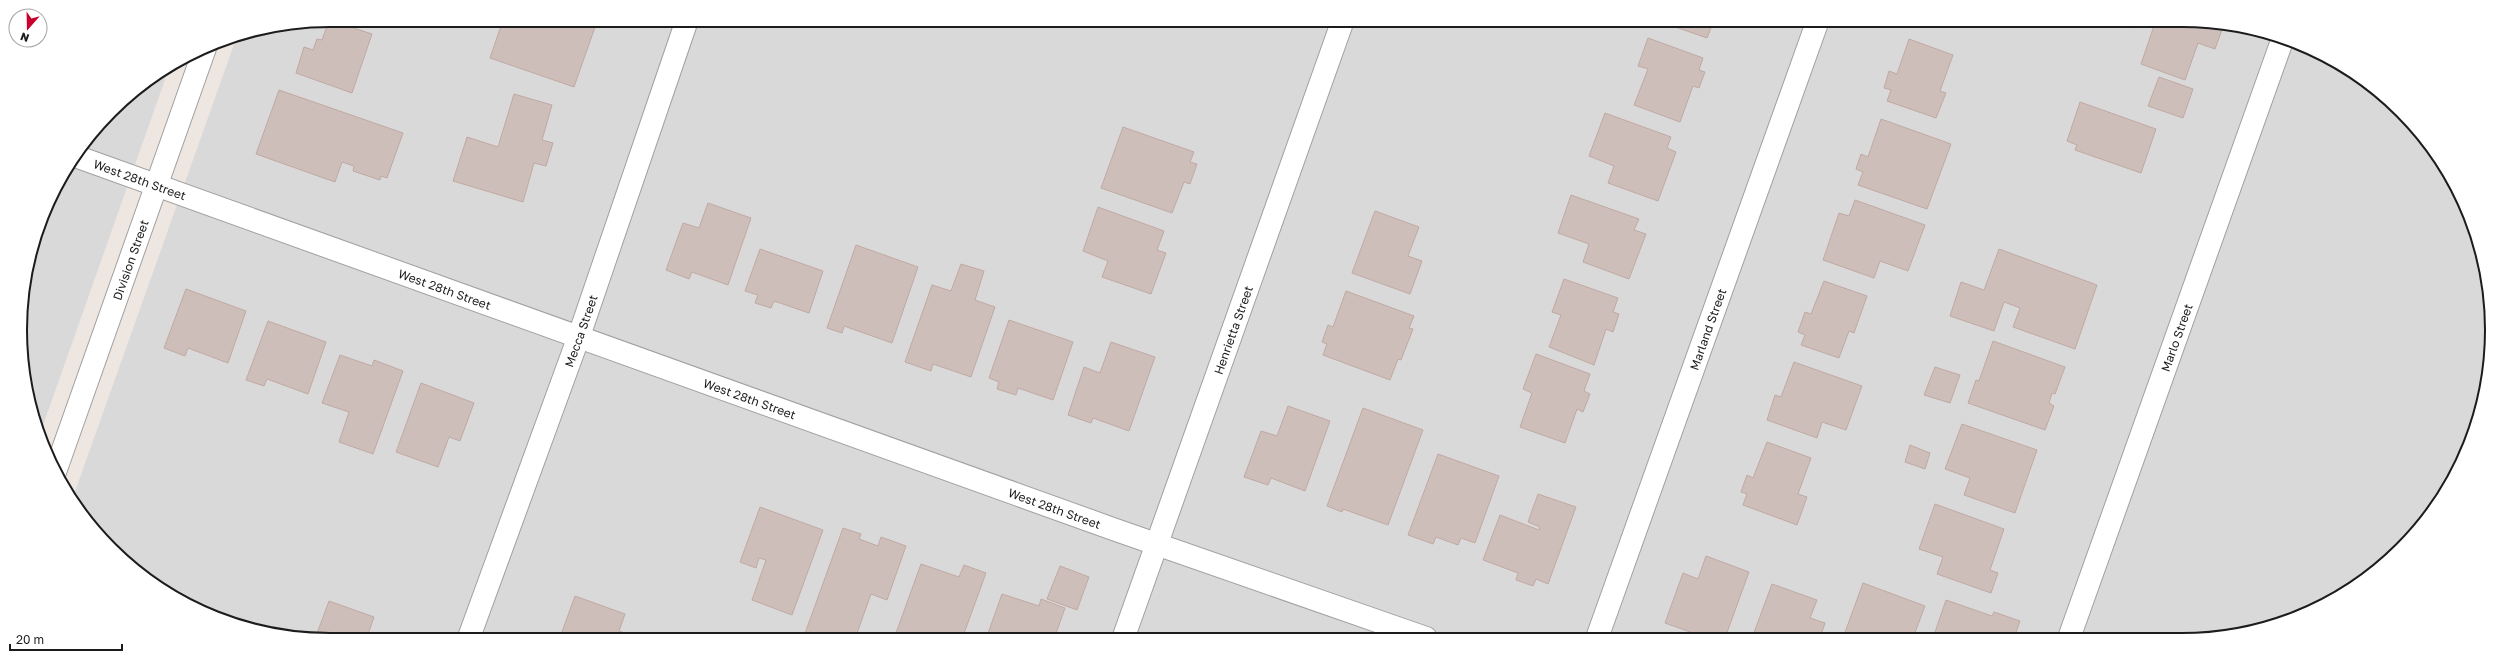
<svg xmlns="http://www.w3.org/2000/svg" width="2512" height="660" viewBox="0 0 2512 660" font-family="'Golos Text',sans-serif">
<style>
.residential{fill:#dad9d9}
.building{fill:#cebeba;stroke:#c0a9a3}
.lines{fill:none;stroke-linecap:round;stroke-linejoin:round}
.minor-casing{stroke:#a0a0a0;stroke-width:24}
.tertiary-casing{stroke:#a0a0a0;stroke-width:24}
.minor{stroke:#fff;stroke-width:22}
.tertiary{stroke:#fff;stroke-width:22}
.labels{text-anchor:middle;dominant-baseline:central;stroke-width:3;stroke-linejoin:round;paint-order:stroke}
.street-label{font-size:12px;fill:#1c1c1c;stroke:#fff}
.rim{fill:none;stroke:#1c1c1c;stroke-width:2}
</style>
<rect width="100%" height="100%" fill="#eee7e1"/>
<g class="residential">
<polygon points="330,20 2182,20 2242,26 2300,44 2354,72 2401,111 2440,158 2468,211 2486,269 2492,330 2486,390 2451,485 2387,563 2301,616 2222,637 330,640 270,634 212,616 158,588 84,519 72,500 237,36 270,26"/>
<polygon points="168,71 40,434 31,410 21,309 31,250 52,193 84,141 125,97"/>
</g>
<g class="building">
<polygon points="329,20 372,34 352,93 296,73 304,47 313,50 317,39 322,40"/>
<polygon points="383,20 394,20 392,24"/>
<polygon points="503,20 575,20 595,27 574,87 490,58"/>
<polygon points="1666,20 1714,20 1707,38 1664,23"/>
<polygon points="2074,20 2095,20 2092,27"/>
<polygon points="2110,20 2137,20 2134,28"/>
<polygon points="2156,20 2182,20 2224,24 2215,49 2198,43 2185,80 2141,64"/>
<polygon points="1648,38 1703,58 1699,70 1705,72 1699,88 1693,86 1680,122 1634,105 1648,69 1638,66"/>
<polygon points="1909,39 1953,55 1940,91 1946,93 1936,118 1887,101 1891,90 1884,88 1889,71 1897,74"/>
<polygon points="2159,77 2193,89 2183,118 2148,106"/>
<polygon points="279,90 403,133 387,178 381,176 380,180 353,171 354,166 342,162 335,182 256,154"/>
<polygon points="514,94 552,105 542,140 553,143 546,166 534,163 523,202 453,181 467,137 498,147"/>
<polygon points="2080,102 2156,129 2141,173 2075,150 2077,145 2067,141"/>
<polygon points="1605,113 1671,137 1667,148 1676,152 1658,201 1608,183 1614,166 1589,156"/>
<polygon points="1881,119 1951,144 1927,209 1858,185 1863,172 1856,169 1861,154 1868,157"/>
<polygon points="1123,127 1194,152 1190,162 1197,164 1190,184 1184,182 1172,213 1101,188"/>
<polygon points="1571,195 1639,219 1634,230 1646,234 1629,279 1583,262 1589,244 1558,233"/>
<polygon points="1855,200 1925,225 1908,271 1880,261 1874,278 1823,260 1839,213 1849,216"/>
<polygon points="708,203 751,218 728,285 692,272 689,279 666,270 683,223 699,228"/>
<polygon points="1098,207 1164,231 1157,250 1166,253 1151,294 1102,277 1108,261 1083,251"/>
<polygon points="1375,211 1419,227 1408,256 1422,261 1410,294 1352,273"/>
<polygon points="856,245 918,267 892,343 844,326 842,333 827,328"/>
<polygon points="760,249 823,271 809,313 774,301 771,308 755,303 758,295 745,291"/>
<polygon points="1999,249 2097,285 2075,349 2013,327 2020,308 2004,302 1994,331 1950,316 1961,282 1984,290"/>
<polygon points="961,264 984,271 975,300 995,307 971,377 933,364 931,371 905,362 932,285 951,291"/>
<polygon points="1564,279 1618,298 1613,312 1619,314 1613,332 1606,329 1594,365 1549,347 1561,315 1552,312"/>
<polygon points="1824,281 1867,296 1854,333 1849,331 1839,358 1801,345 1805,335 1798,332 1805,312 1811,314"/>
<polygon points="186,289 246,311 228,363 188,348 185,356 164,348"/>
<polygon points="1346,291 1414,316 1409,328 1413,329 1401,360 1398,359 1390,380 1323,355 1327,344 1322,342 1328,325 1333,327"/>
<polygon points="1009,320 1073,342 1053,400 1018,388 1016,395 997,389 999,382 989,378"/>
<polygon points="268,321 326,342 308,394 267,379 264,386 246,380"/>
<polygon points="1993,341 2065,367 2055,394 2052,393 2049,403 2054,406 2045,430 1968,403 1976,380 1979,381"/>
<polygon points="1111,342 1155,357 1129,431 1093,418 1091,423 1068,415 1084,367 1100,373"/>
<polygon points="1536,354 1590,374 1584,391 1590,394 1583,412 1577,409 1565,443 1520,427 1532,393 1523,389"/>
<polygon points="340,355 372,366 374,360 403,371 373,454 339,442 349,412 322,403"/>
<polygon points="1794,362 1862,386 1846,430 1822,422 1817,438 1767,420 1775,395 1781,397"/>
<polygon points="1935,367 1960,375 1950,403 1924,395"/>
<polygon points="421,383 474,403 460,441 449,437 438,467 396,452"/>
<polygon points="1288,406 1330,421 1305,491 1271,478 1268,485 1244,477 1261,431 1277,436"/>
<polygon points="1363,408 1423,430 1388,525 1343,509 1342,512 1327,506"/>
<polygon points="1962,424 2037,450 2015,513 1964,495 1970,478 1945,469"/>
<polygon points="1767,442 1811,458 1798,494 1807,497 1797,525 1743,505 1747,494 1741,492 1747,475 1753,478"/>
<polygon points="1910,445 1930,453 1925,469 1905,462"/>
<polygon points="1438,454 1499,476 1475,543 1461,538 1458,545 1436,537 1433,544 1408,535"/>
<polygon points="1538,494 1576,507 1548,584 1536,579 1533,586 1516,580 1518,573 1483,560 1500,515 1539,530 1540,527 1528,522"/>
<polygon points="1935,504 2004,529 1990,570 1998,573 1991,593 1937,574 1943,557 1919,549"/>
<polygon points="760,507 823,530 792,615 752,600 766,560 759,558 756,568 740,562"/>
<polygon points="843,528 861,534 859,539 878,546 881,537 906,546 887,600 871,594 855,639 803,639"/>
<polygon points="1706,556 1749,572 1725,638 1707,638 1665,623 1683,573 1698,579"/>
<polygon points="921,564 959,577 964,565 986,573 962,639 913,639 896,633"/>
<polygon points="1060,566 1089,577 1077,610 1047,599"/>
<polygon points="1863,583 1925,606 1913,638 1843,638"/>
<polygon points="1772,584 1817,600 1810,618 1825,623 1820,638 1752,638"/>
<polygon points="1002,594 1039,606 1041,599 1065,608 1054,639 986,639"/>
<polygon points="575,596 625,614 619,631 642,640 559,640"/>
<polygon points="1946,600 1992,616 1994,612 2020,621 2014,638 1933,638"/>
<polygon points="329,601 374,617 366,640 315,639"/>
</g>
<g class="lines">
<defs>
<g id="minor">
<path id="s1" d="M75,156L1113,529L1426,638"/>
<path id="s2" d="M1597,638L1818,20"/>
<path id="s3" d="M2069,638L2283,38"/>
<path id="s4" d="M1123,639L1343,20"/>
<path id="s5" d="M468,640L579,336L687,20"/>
</g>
<g id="tertiary">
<path id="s6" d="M55,472L205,48"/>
</g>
</defs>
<use href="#minor" class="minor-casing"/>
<use href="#tertiary" class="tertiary-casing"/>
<use href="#minor" class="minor"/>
<use href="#tertiary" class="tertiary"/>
</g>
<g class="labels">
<g class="street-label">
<text stroke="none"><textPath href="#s1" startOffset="69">West 28th Street</textPath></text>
<text stroke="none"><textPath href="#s6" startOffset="225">Division Street</textPath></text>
<text stroke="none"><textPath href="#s1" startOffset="393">West 28th Street</textPath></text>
<text stroke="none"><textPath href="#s2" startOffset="328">Marland Street</textPath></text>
<text stroke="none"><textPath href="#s4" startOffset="328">Henrietta Street</textPath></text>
<text stroke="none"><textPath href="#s5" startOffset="329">Mecca Street</textPath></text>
<text stroke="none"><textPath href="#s3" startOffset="319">Marlo Street</textPath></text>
<text stroke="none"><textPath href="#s1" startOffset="717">West 28th Street</textPath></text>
<text stroke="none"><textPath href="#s1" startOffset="1041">West 28th Street</textPath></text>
</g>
</g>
<path d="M0 0H2512V660H0ZM330 27H2182A303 303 0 0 1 2485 330V330A303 303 0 0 1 2182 633H330A303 303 0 0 1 27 330V330A303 303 0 0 1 330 27Z" fill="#fff" fill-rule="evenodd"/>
<path class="rim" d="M330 27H2182A303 303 0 0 1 2485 330V330A303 303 0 0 1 2182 633H330A303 303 0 0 1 27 330V330A303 303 0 0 1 330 27Z"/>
<g transform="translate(28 28) rotate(200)"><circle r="19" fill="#ffffff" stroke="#a4a4a4"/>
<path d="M0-3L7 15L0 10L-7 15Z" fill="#c8002b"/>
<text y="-6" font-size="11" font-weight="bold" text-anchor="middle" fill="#1c1c1c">N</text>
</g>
<path d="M10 644v6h112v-6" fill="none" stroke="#1c1c1c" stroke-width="2"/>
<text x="16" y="644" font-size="12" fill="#1c1c1c" stroke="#ffffff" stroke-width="3" paint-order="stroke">20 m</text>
</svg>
